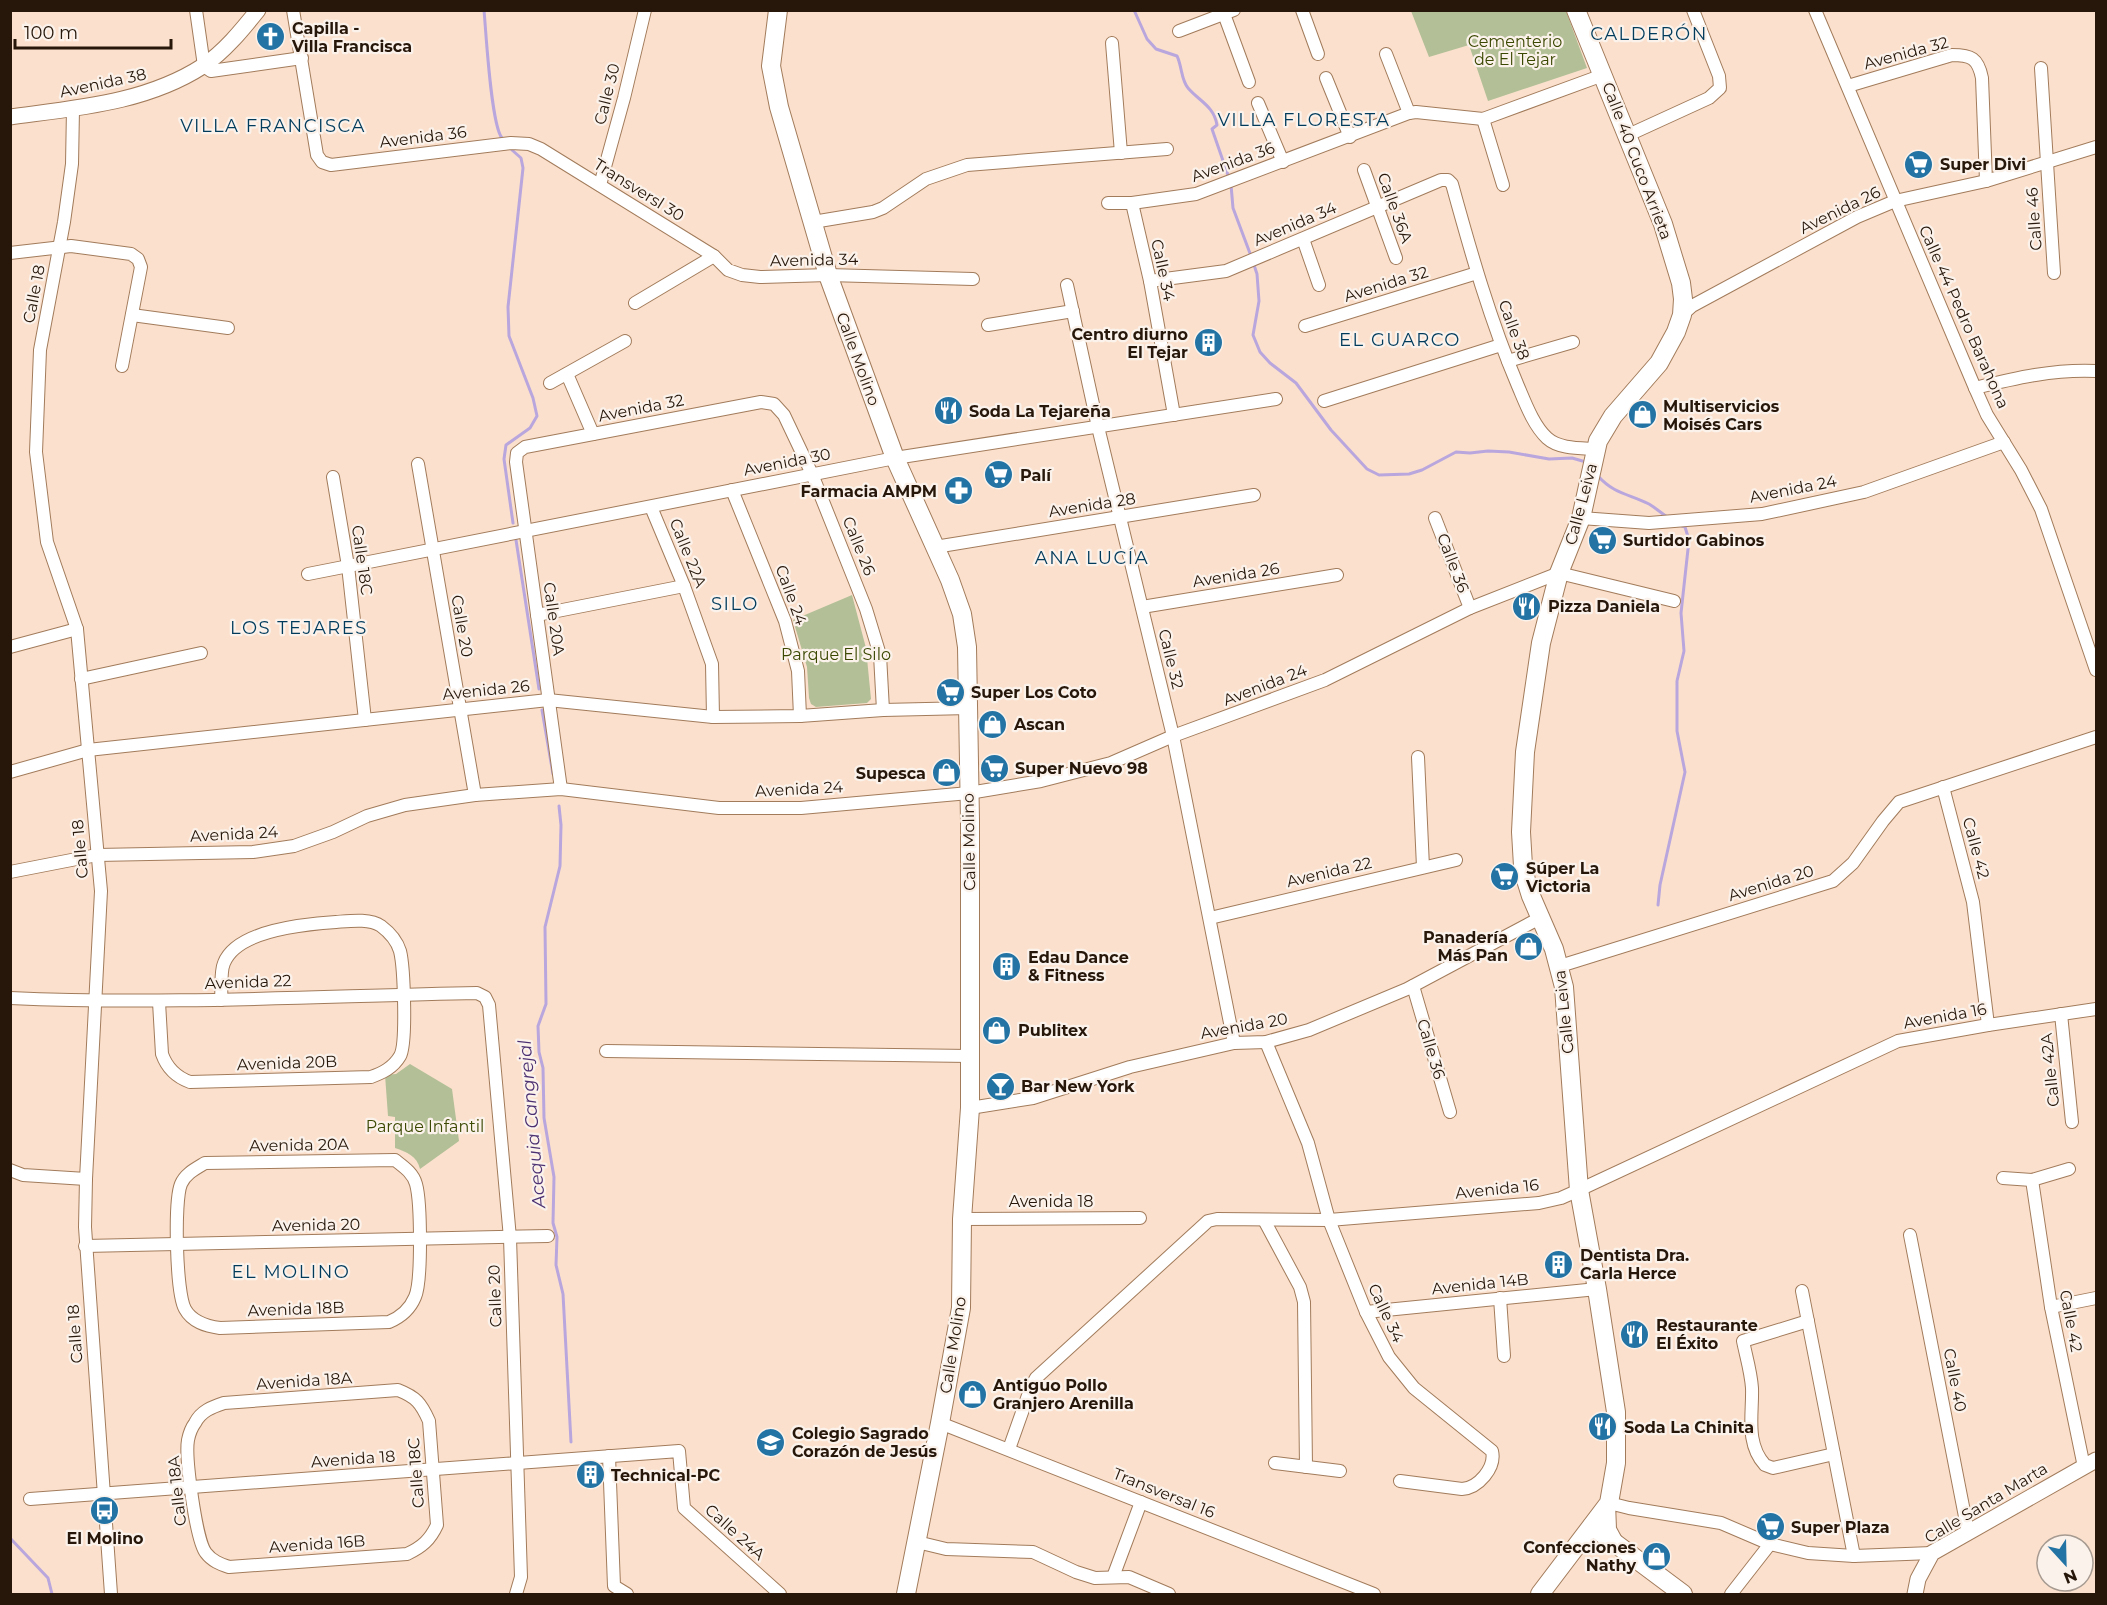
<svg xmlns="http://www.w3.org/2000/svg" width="2107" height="1605" viewBox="0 0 2107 1605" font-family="Montserrat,sans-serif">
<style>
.green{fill:#b3bf97}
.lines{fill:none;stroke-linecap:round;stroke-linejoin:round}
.stream{stroke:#b9a6dd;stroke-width:3}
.minor-casing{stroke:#a27b5b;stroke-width:14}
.tertiary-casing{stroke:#a27b5b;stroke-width:17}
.secondary-casing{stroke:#a27b5b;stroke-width:20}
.minor{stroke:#fff;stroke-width:12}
.tertiary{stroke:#fff;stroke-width:15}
.secondary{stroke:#fff;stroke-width:18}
.labels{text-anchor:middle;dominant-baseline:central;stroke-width:4.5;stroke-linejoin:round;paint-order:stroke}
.poi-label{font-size:16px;font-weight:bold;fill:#26170a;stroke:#fbf2eb;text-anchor:start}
.park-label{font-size:16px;fill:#3b4802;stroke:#fbf2eb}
.street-label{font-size:16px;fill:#26170a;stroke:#fbf2eb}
.neighbourhood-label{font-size:18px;letter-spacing:1.5px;fill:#003b5c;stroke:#fbf2eb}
.water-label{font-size:18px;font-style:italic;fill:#4c3072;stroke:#fbf2eb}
</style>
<rect width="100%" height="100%" fill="#fbe1cd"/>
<g class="green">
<polygon points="1411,11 1566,11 1587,68 1488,101 1469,45 1429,57"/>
<polygon points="852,595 866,648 871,699 867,703 816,707 811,704 809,698 807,667 793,620"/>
<path d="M410,1064L452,1089L459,1141L420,1169C417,1156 407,1152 395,1148V1117L388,1116L385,1075L396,1074Z"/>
</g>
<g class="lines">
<g class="stream">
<path d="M484,10C486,32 491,125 502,138"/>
<path d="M1134,10L1147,39L1156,49L1177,56C1182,66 1181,80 1188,88C1199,101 1214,106 1217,125L1212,129L1229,178"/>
<polyline points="512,150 521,158 523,168 508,307 509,336 533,398 537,416 530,428 506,445 504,459 513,523"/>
<polyline points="1231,185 1233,208 1251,256"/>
<polyline points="1253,262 1257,274 1259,301 1253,335 1260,352 1270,363 1296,383 1331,430 1367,469 1379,475 1409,474 1422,470 1456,452 1470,453 1488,451 1509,452 1549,459 1572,458 1586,462"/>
<path d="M1598,476C1614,494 1629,494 1649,504C1656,508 1662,514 1669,518"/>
<polyline points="516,540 539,689"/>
<polyline points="542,710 553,774"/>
<polyline points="559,806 561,825 560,866 545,927 546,1004 538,1026 539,1052 543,1068 544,1118 554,1177 553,1223 557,1237 556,1265 563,1294 571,1442"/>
<polyline points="1658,905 1660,885 1685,772 1677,731 1677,681 1684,651 1681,613 1689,540 1685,527 1682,526"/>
<polyline points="10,1538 48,1578 52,1594"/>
</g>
<defs>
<g id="minor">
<polyline points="196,10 204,66 211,71 302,58"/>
<polyline points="293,10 317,155 322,162 331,165 511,143 529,144 541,149 714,256 728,270 742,275 760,277 828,275 973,279"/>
<polyline points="1302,10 1318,54"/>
<polyline points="1815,10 1975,388 1987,415 2021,470 2041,509 2096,670"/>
<polyline points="1224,14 1249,82"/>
<polyline points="1179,31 1234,10"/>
<polyline points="1112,43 1121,153"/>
<polyline points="1386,54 1409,113"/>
<polyline points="2041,68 2054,273"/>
<polyline points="1326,78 1350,137"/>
<path d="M1848,86L1952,55C1971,55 1978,58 1982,78L1986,181"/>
<polyline points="1258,103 1283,162"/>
<polyline points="73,109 72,164 64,222 40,350 36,452 47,542 77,629 101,891 86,1179 85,1227 111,1594"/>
<polyline points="1483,119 1503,185"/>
<polyline points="1626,136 1709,98 1720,88 1719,76 1693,10"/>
<polyline points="1364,170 1396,258"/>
<polyline points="600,185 624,98 645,10"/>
<polyline points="1108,203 1132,203 1196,194 1409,113 1416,112 1483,119 1603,75"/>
<polyline points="1132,203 1150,281 1174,415"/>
<polyline points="813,222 873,212 883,208 926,179 967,165 1167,149"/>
<polyline points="1303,239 1319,285"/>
<polyline points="10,253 71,246 131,254 138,259 141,267 122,366"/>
<path d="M1150,281L1226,271L1441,180H1448L1452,184C1471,253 1490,320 1518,386C1525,402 1533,425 1547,438C1559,449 1580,448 1596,449"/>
<polyline points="1067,285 1098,427 1173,736 1234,1043"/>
<polyline points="635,303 714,256"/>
<polyline points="132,315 228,328"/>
<polyline points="1682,315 1692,306 1857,217 1895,201 1986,181 2096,147"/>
<polyline points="988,325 1073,311"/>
<polyline points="1305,326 1477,273"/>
<polyline points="1508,361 1573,342"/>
<polyline points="567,374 593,434"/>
<polyline points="550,383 625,341"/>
<path d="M1975,388C2016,378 2054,369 2096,371"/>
<polyline points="1324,401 1501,345"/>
<polyline points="418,464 475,795"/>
<polyline points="333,477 348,566 365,720"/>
<polyline points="732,490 785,621 798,671 800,716"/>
<polyline points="651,507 684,586 712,664 713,717"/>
<polyline points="1435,518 1470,608"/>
<polyline points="1581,518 1649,523 1762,514 1864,492 2004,442"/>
<polyline points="935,547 1254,495"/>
<polyline points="308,574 895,458 1276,399"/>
<polyline points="1142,607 1337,575"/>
<polyline points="537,615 684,586"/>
<polyline points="10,647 77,629"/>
<polyline points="81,679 201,653"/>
<polyline points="1418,757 1423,867"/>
<polyline points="10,772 88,750 548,700 713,717 800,716 883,710 969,708"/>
<polyline points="1943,787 1973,902 1988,1025"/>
<polyline points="561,789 516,462 517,453 525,447 761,402 774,404 784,415 812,474 866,609 880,655 883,710"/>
<polyline points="10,872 97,855 253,852 294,846 333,832 367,816 405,805 475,795 561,789 719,808 801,808 969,793 1041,781 1111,763 1173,736 1325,680 1470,608 1559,573 1674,601"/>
<polyline points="1210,918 1456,860"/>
<polyline points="1560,966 1833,881 1853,863 1883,821 1899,802 2096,737"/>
<polyline points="1413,986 1450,1112"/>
<path d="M10,998C166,1005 322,996 477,993L485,997L489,1005L510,1238L521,1577L516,1594"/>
<path d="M159,1002L162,1054C167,1068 176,1077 190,1082L371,1077C382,1073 393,1068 400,1056C407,1044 404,967 400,951C397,941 389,932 381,926C370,918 349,921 336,922C306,924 237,930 224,963C220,972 222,989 221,1000"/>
<polyline points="2061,1014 2072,1122"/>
<path d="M1266,1042L1308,1143L1329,1220L1366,1312L1389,1357L1414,1388L1492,1451C1496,1468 1478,1488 1462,1489L1400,1481"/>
<polyline points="606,1051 970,1056"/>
<polyline points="970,1108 1033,1098 1130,1067 1234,1043 1266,1042 1309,1030 1407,989 1540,918"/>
<path d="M395,1160C404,1167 413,1173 416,1184C421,1202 422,1282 415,1297C410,1309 401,1317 389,1322L220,1328C206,1326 192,1322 185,1309C176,1293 174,1201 181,1184C185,1174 195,1169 205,1163Z"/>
<polyline points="10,1170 23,1175 86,1179"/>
<polyline points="2003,1178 2032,1180 2069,1169"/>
<polyline points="2032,1180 2051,1307 2084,1467"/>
<polyline points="962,1219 1140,1218"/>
<polyline points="1264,1220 1300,1287 1304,1302 1306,1467"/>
<polyline points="1910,1235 1968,1532"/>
<polyline points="85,1246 548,1236"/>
<polyline points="1802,1291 1854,1556"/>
<polyline points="1500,1298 1504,1356"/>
<polyline points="2051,1307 2096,1298"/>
<polyline points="1366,1312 1597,1289"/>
<path d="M1808,1321L1743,1341C1746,1356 1751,1372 1752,1388C1753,1414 1745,1443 1765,1465L1773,1468L1834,1454"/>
<path d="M398,1390C416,1397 421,1403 429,1421L437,1525C430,1540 422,1547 407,1554L229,1567C220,1564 212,1561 206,1553C196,1541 185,1457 188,1440C189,1435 192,1427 195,1423C201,1411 212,1407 224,1403Z"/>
<polyline points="940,1423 1374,1594"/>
<polyline points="1009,1449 1031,1387 1036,1378 1208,1221 1217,1219 1329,1220 1539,1203 1561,1198 1579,1190 1898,1041 1988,1025 2096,1009"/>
<polyline points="609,1456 614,1586 627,1594"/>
<polyline points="1275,1463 1340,1471"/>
<polyline points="30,1499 679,1451 684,1508 780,1594"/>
<polyline points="917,1542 946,1549 1033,1552 1076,1572 1095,1578 1129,1577 1169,1594"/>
<polyline points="1617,1542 1610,1529 1609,1503 1629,1508 1721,1523 1770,1544 1808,1553 1854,1556 1932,1553"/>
<polyline points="1113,1577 1141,1502"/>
<polyline points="1731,1594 1770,1544"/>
</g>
<g id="tertiary">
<path d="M10,117C76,108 146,103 203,66C224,52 242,30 258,10"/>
<polyline points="1915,1594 1918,1579 1932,1553 2096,1460"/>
</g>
<g id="secondary">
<polyline points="778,10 771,66 779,107 828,275 895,458 950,580 962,614 967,647 970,821 970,1108 962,1219 961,1308 940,1423 906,1594"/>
<polyline points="1592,1526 1683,1594"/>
<polyline points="1540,1594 1609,1503 1616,1463 1616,1412 1597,1289 1579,1190 1564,987 1554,949 1531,896 1526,880 1523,866 1521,832 1525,752 1541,643 1559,573 1581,518 1598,441 1613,416 1659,363 1676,332 1682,315 1683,299 1681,283 1663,224 1576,10"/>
</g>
</defs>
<use href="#minor" class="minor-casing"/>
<use href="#tertiary" class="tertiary-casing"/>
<use href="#secondary" class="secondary-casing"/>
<use href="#minor" class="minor"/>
<use href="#tertiary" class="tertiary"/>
<use href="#secondary" class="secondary"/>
</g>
<defs>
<symbol id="church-disc" viewBox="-11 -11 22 22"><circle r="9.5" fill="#2374a5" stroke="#fbf2eb"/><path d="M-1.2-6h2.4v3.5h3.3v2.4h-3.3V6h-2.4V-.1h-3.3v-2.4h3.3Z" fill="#fff"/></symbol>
<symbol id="supermarket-disc" viewBox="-11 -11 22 22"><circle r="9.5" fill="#2374a5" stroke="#fbf2eb"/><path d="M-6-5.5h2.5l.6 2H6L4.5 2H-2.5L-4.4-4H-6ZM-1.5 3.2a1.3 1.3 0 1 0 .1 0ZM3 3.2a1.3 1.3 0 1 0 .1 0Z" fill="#fff"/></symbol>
<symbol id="building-disc" viewBox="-11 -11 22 22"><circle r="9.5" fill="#2374a5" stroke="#fbf2eb"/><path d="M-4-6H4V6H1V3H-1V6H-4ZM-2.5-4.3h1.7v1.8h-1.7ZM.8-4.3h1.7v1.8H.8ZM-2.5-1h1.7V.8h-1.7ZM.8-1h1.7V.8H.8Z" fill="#fff"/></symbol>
<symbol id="restaurant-disc" viewBox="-11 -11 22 22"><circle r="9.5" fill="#2374a5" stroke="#fbf2eb"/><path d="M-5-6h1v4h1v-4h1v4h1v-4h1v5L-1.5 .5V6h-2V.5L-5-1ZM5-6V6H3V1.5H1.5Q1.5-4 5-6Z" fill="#fff"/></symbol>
<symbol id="shop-disc" viewBox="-11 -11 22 22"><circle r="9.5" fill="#2374a5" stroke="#fbf2eb"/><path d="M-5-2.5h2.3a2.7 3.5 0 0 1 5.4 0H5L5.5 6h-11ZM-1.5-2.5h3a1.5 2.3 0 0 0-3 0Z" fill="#fff"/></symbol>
<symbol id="pharmacy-disc" viewBox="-11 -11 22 22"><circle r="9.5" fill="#2374a5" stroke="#fbf2eb"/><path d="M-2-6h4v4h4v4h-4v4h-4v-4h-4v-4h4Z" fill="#fff"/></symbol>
<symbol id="bar-disc" viewBox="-11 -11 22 22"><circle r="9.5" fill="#2374a5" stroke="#fbf2eb"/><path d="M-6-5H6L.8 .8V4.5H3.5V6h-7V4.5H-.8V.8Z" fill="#fff"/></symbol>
<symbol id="school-disc" viewBox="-11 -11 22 22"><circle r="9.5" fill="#2374a5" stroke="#fbf2eb"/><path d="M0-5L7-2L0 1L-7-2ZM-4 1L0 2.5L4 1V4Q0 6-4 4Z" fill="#fff"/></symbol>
<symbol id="bus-disc" viewBox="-11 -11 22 22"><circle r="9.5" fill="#2374a5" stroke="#fbf2eb"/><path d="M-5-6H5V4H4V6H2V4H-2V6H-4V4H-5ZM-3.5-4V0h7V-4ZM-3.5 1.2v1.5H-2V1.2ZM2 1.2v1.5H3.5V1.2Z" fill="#fff"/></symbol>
</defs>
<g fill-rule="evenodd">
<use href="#church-disc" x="254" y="20" width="33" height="33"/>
<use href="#supermarket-disc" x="1902" y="148" width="33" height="33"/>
<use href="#building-disc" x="1192" y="326" width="33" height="33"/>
<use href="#restaurant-disc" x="932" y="394" width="33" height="33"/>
<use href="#shop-disc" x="1626" y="398" width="33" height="33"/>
<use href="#supermarket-disc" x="982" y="458" width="33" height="33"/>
<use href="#pharmacy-disc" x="942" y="474" width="33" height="33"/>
<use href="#supermarket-disc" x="1586" y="524" width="33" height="33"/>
<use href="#restaurant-disc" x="1510" y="590" width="33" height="33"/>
<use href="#supermarket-disc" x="934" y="676" width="33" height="33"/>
<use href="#shop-disc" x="976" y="708" width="33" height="33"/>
<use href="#supermarket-disc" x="978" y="752" width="33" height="33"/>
<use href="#shop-disc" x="930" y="756" width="33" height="33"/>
<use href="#supermarket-disc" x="1488" y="860" width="33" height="33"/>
<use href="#shop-disc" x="1512" y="930" width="33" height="33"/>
<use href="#building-disc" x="990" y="950" width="33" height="33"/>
<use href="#shop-disc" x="980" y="1014" width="33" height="33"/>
<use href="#bar-disc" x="984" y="1070" width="33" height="33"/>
<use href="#building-disc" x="1542" y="1248" width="33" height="33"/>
<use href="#restaurant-disc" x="1618" y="1318" width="33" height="33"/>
<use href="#shop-disc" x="956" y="1378" width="33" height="33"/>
<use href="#restaurant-disc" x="1586" y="1410" width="33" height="33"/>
<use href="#school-disc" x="754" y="1426" width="33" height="33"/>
<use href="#building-disc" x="574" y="1458" width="33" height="33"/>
<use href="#bus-disc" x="88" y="1494" width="33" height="33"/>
<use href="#supermarket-disc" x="1754" y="1510" width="33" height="33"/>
<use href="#shop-disc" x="1640" y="1540" width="33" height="33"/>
</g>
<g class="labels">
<g class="poi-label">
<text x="292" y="28">Capilla -<tspan x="292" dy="18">Villa Francisca</tspan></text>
<text x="1940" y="164">Super Divi</text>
<text x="1188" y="334" text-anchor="end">Centro diurno<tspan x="1188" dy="18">El Tejar</tspan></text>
<text x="1663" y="406">Multiservicios<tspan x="1663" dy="18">Moisés Cars</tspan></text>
<text x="969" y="411">Soda La Tejareña</text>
<text x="1020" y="475">Palí</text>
<text x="937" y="491" text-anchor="end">Farmacia AMPM</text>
<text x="1623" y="540">Surtidor Gabinos</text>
<text x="1548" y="606">Pizza Daniela</text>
<text x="971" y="692">Super Los Coto</text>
<text x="1014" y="724">Ascan</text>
<text x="1015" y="768">Super Nuevo 98</text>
<text x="926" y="773" text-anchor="end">Supesca</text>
<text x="1526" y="868">Súper La<tspan x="1526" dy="18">Victoria</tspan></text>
<text x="1508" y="937" text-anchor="end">Panadería<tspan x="1508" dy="18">Más Pan</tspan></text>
<text x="1028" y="957">Edau Dance<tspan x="1028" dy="18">&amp; Fitness</tspan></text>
<text x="1018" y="1030">Publitex</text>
<text x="1021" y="1086">Bar New York</text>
<text x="1580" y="1255">Dentista Dra.<tspan x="1580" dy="18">Carla Herce</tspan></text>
<text x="1656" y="1325">Restaurante<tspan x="1656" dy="18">El Éxito</tspan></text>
<text x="993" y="1385">Antiguo Pollo<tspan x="993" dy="18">Granjero Arenilla</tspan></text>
<text x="1624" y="1427">Soda La Chinita</text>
<text x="792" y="1433">Colegio Sagrado<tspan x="792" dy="18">Corazón de Jesús</tspan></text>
<text x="611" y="1475">Technical-PC</text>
<text x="1791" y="1527">Super Plaza</text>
<text x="105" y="1538" text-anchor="middle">El Molino</text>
<text x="1636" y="1547" text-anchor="end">Confecciones<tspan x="1636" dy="18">Nathy</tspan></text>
</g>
<g class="park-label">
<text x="1515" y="41">Cementerio<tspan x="1515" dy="18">de El Tejar</tspan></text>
<text x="836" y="654">Parque El Silo</text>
<text x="425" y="1126">Parque Infantil</text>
</g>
<g class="street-label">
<text transform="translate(1906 53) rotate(-15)">Avenida 32</text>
<text transform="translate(103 83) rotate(-12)">Avenida 38</text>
<text transform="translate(607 94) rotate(-76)">Calle 30</text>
<text transform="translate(423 137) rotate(-7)">Avenida 36</text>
<text transform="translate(1637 161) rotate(69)">Calle 40 Cuco Arrieta</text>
<text transform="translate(1233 162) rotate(-20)">Avenida 36</text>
<text transform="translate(639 190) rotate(32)">Transversl 30</text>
<text transform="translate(1395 208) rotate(70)">Calle 36A</text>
<text transform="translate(1840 210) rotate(-26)">Avenida 26</text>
<text transform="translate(2034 219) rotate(-94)">Calle 46</text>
<text transform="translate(1295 224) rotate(-23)">Avenida 34</text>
<text transform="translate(814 260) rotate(-1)">Avenida 34</text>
<text transform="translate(1163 270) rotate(78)">Calle 34</text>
<text transform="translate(1386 284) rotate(-17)">Avenida 32</text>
<text transform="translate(34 294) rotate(-79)">Calle 18</text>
<text transform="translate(1964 317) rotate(66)">Calle 44 Pedro Barahona</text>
<text transform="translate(1514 330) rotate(70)">Calle 38</text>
<text transform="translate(858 359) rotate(70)">Calle Molino</text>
<text transform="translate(641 408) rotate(-11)">Avenida 32</text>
<text transform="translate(787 462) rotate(-11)">Avenida 30</text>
<text transform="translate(1793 489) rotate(-11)">Avenida 24</text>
<text transform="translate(1581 504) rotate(-75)">Calle Leiva</text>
<text transform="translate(1092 505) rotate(-9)">Avenida 28</text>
<text transform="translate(859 546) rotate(68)">Calle 26</text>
<text transform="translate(688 553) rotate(68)">Calle 22A</text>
<text transform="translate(362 560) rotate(82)">Calle 18C</text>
<text transform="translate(1453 563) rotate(69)">Calle 36</text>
<text transform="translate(1236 575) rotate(-9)">Avenida 26</text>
<text transform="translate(791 595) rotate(70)">Calle 24</text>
<text transform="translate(554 619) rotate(82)">Calle 20A</text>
<text transform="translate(462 626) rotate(80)">Calle 20</text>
<text transform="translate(1171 659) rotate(76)">Calle 32</text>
<text transform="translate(1265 685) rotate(-21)">Avenida 24</text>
<text transform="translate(486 690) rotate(-6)">Avenida 26</text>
<text transform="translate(799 789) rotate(-3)">Avenida 24</text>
<text transform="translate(234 834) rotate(-3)">Avenida 24</text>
<text transform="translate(969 842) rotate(-91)">Calle Molino</text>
<text transform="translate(1976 848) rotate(75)">Calle 42</text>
<text transform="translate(80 849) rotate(-95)">Calle 18</text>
<text transform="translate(1329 872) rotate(-13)">Avenida 22</text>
<text transform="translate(1771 883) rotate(-17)">Avenida 20</text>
<text transform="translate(248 982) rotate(-2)">Avenida 22</text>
<text transform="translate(1564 1012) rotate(-96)">Calle Leiva</text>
<text transform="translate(1945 1016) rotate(-10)">Avenida 16</text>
<text transform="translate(1244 1026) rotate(-10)">Avenida 20</text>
<text transform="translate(1431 1049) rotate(73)">Calle 36</text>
<text transform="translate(287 1063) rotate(-2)">Avenida 20B</text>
<text transform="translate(2050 1070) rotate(-96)">Calle 42A</text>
<text transform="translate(299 1145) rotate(-1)">Avenida 20A</text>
<text transform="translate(1497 1189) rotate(-6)">Avenida 16</text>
<text x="1051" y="1201">Avenida 18</text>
<text transform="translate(316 1225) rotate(-1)">Avenida 20</text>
<text transform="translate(1480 1284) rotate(-6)">Avenida 14B</text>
<text transform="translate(495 1296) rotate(-92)">Calle 20</text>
<text transform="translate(296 1309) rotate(-2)">Avenida 18B</text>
<text transform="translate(1386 1313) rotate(65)">Calle 34</text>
<text transform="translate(2071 1321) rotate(79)">Calle 42</text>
<text transform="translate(75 1334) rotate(-94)">Calle 18</text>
<text transform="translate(953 1345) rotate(-81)">Calle Molino</text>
<text transform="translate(1955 1380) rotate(79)">Calle 40</text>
<text transform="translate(304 1381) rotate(-4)">Avenida 18A</text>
<text transform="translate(353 1459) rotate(-4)">Avenida 18</text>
<text transform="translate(416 1473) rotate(-94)">Calle 18C</text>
<text transform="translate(177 1491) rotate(-96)">Calle 18A</text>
<text transform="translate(1164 1493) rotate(22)">Transversal 16</text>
<text transform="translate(1986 1503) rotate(-31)">Calle Santa Marta</text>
<text transform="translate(735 1532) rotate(42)">Calle 24A</text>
<text transform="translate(317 1544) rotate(-4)">Avenida 16B</text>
</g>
<g class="neighbourhood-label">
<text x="1649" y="34">CALDERÓN</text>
<text x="1304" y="120">VILLA FLORESTA</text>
<text x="273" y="126">VILLA FRANCISCA</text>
<text x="1400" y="340">EL GUARCO</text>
<text x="1092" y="558">ANA LUCÍA</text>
<text x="735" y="604">SILO</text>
<text x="299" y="628">LOS TEJARES</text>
<text x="291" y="1272">EL MOLINO</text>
</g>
<g class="water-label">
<text transform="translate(532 1124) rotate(-95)">Acequia Cangrejal</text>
</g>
</g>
<rect width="2107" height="1605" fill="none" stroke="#26170a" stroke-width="24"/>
<g transform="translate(2065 1563) rotate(158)"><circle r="28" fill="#fbf2eb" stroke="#a69a91" stroke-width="1.5"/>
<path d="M0-4.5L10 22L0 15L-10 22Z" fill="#2374a5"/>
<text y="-9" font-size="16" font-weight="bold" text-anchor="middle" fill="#26170a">N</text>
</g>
<path d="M15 39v9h156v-9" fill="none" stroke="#26170a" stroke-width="3"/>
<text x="24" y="39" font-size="18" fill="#26170a" stroke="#fbf2eb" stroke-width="4.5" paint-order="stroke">100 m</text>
</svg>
